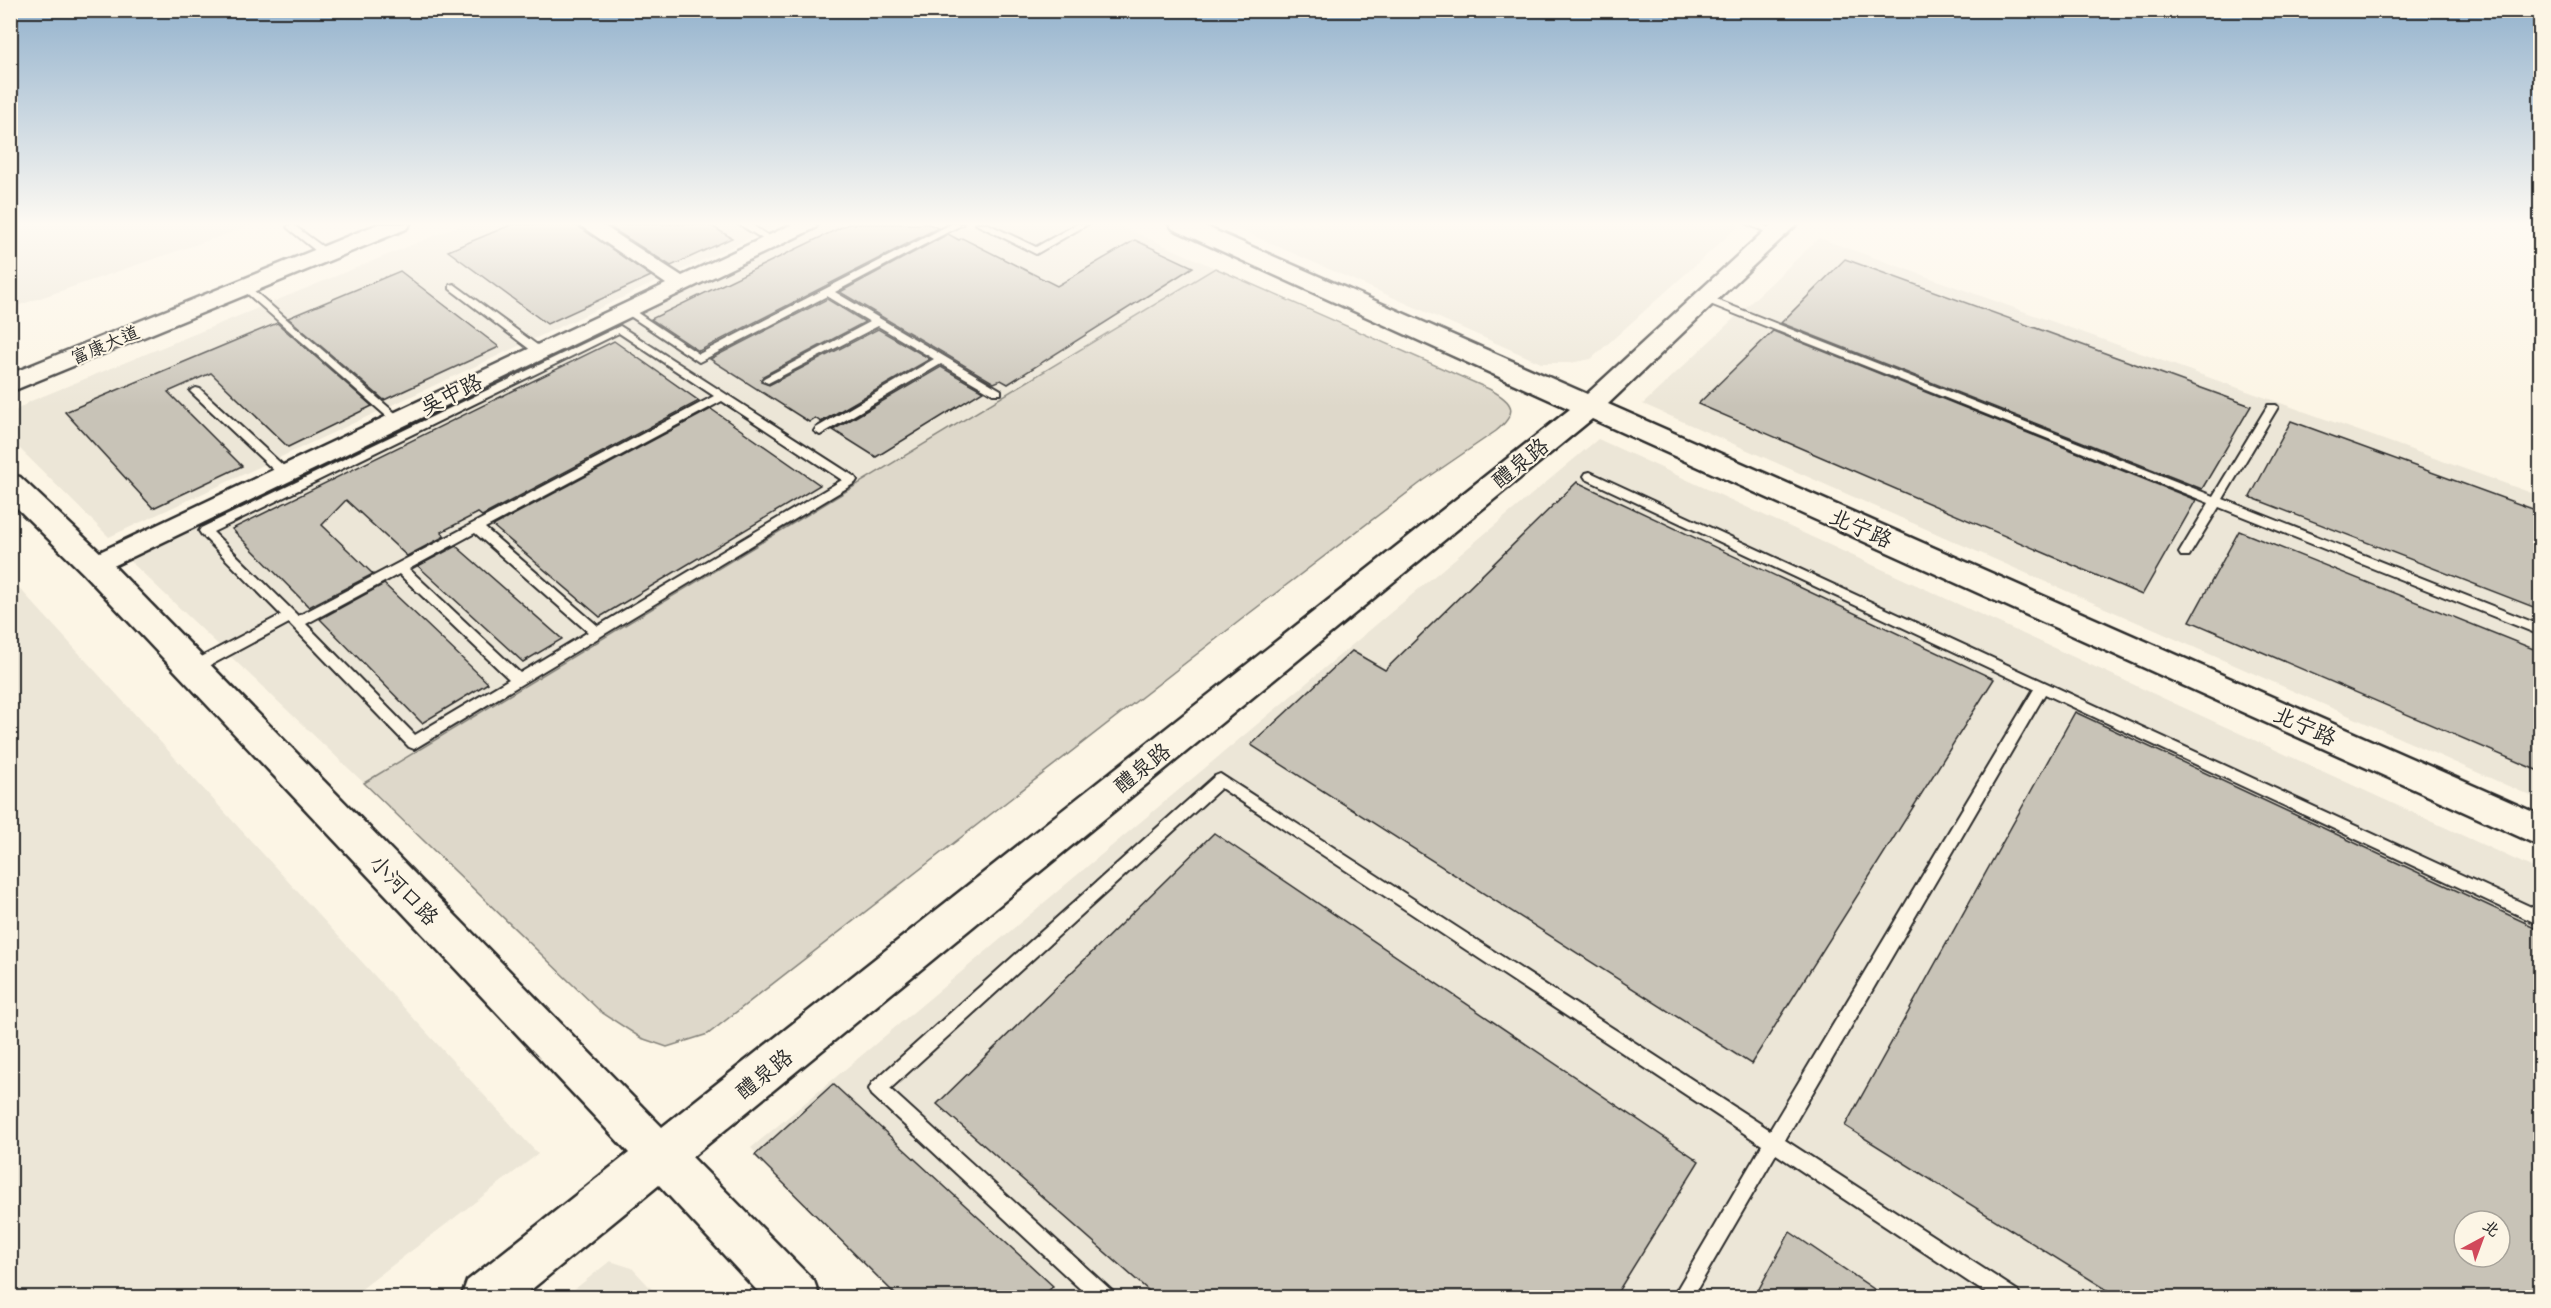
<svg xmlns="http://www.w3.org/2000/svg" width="2551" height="1308" viewBox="0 0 2551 1308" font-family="Sriracha,'LXGW WenKai TC',sans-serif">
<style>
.built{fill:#ece6d7;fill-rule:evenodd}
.green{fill:#ded8ca;stroke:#84827a;stroke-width:1.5}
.building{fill:#c8c3b7;stroke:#2b2b2b;stroke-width:1.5;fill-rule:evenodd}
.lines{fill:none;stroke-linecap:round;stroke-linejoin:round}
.lane-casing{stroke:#2b2b2b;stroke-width:4}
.street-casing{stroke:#2b2b2b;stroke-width:5}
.secondary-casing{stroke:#2b2b2b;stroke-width:5}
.lane{fill:#fcf5e5;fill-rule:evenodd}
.street{fill:#fcf5e5;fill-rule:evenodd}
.secondary{fill:#fcf5e5;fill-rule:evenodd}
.labels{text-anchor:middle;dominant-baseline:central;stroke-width:4.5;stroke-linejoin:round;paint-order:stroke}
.far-street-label{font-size:18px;fill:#2b2b2b;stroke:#fcf5e5}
.street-label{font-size:22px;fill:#2b2b2b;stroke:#fcf5e5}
</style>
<rect width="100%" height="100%" fill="#fcf5e5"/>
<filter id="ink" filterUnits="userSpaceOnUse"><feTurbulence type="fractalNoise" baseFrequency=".0167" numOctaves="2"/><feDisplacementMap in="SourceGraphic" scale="12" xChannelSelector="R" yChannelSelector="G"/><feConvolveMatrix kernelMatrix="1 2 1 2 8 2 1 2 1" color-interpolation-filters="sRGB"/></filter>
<g filter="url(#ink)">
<g class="built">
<polygon points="10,224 256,224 11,308"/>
<polygon points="463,224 780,224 109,537 11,440 10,414 31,401"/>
<polygon points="827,224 1116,224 1215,268 364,783 129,560"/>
<polygon points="1227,224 1741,224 1591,359 1570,363 1541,363"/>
<polygon points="1819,238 2540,496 2540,800 1643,404"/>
<path d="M1598,439L2540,871V1297H899L751,1148ZM2464,1221H2500V1257H2464Z"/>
<polygon points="11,579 538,1154 351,1297 11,1297"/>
<polygon points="610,1261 632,1268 659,1297 565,1297"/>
</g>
<path class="green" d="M1215,268L1489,389C1514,402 1519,412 1496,431L1423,481L1251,612L708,1034L667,1047L641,1038L601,1012L364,783Z"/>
<g class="building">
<polygon points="513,224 576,224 651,276 547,324 448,251"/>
<polygon points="605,224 708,224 732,238 671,266"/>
<polygon points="848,224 929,224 938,228 699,351 651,319"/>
<polygon points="948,234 959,240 962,238 1057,286 1135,240 1193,267 1008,384 1001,380 994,383 840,292"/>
<polygon points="1845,259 2251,406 2202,489 1781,323"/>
<polygon points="400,271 499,347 384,400 288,318"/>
<polygon points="827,299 865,322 763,376 761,382 769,385 878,329 930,359 821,422 815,418 809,422 710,359"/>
<polygon points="277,323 372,406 288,447 211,373 168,392 242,466 153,508 65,412"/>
<polygon points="1773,331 2196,500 2142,595 1698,404"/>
<polygon points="614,341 699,401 482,516 478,513 441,532 445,536 407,556 346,500 322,525 373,574 309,607 232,529"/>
<polygon points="941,367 983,391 876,457 833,430"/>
<polygon points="711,409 820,485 600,617 493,526"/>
<polygon points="2291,421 2541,512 2541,610 2250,497"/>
<polygon points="1577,482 1994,679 1751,1064 1251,745 1352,651 1385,670"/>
<polygon points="2239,531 2541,652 2541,772 2190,621"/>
<polygon points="456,546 562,639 523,662 418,566"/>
<polygon points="384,584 488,683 422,723 320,619"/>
<path d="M2075,712L2541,930V1298H2120L1845,1126ZM2464,1221H2500V1257H2464Z"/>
<polygon points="1214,833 1699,1161 1614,1298 1157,1298 937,1104"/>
<polygon points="833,1084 1053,1286 1042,1298 899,1298 755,1155"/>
<polygon points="1790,1232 1887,1298 1754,1298"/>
</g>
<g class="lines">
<defs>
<g id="lane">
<polygon points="292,224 330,252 330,256 322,256 289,229 287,227"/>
<polygon points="739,224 750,224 777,241 769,243"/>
<polygon points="951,224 963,224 835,292 1001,390 1001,394 993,394 941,364 820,435 814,431 816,428 934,359 878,326 768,383 762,380 764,378 870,322 827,296 699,362 621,310 626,307 630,308 699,354"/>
<polygon points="976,224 988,224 1036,247 1077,224 1088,224 1036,254"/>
<polygon points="1747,224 1760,224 1781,233 1773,235"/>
<polygon points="246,284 401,418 401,422 393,422 242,289 241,287"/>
<polygon points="454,284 544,350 544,354 536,354 450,289 450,285"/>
<polygon points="1704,295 2213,496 2268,405 2276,405 2278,407 2223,499 2540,625 2540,635 2219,507 2189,556 2181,556 2179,553 2209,503 1700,300 1700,296"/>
<path d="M620,326L855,477L857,480L855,483L414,749L409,747L289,623L198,672H188L186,668L188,664L281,615L201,534L199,531L201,528ZM619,333L714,396L298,616L213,532ZM722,401L842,480L598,626L485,528ZM475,533L588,632L520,673L409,569ZM399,574L509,679L415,735L306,624Z"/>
<polygon points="196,388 200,389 289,471 291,474 289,477 281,477 192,393 190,391"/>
<polygon points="1590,472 2540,911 2540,925 2045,694 1785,1140 2018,1291 2020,1298 1993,1298 1776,1154 1692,1298 1672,1298 1762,1145 1221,788 890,1089 1112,1291 1114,1298 1090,1298 872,1095 869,1089 872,1083 1215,776 1220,774 1770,1130 2034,689 1586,479 1584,476 1586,473"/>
</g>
<polygon id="street" points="578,224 601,224 682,276 793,224 818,224 815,228 103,571 94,574 85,571 81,565 85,559 666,284"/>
<g id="secondary">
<polygon points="378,224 410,224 406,229 10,392 10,374"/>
<polygon points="1169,224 1200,224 1587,394 1772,224 1797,224 1608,404 2540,815 2540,846 1592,419 692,1157 814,1281 820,1298 764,1298 659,1185 521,1298 461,1298 467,1281 629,1153 83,573 10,501 10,475 20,477 105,557 662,1127 1570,409 1173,229"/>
</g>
</defs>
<use href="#lane" class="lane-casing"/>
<use href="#street" class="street-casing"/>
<use href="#secondary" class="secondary-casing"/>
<use href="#lane" class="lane"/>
<use href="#street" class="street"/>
<use href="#secondary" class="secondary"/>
</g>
</g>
<linearGradient id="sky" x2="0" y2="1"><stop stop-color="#93b2cd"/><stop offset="0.55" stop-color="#fefaf3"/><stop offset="1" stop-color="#fefaf3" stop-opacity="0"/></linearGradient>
<rect width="2551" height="407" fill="url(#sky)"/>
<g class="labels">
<g class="far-street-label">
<text transform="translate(105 345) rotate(-23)">富康大道</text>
</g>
<g class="street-label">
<text transform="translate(451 394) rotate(-26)">吴中路</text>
<text transform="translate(1520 463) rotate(-39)">醴泉路</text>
<text transform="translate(1861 528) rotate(24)">北宁路</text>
<text transform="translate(2305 726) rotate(24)">北宁路</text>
<text transform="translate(1142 768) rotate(-39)">醴泉路</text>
<text transform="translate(404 890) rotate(46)">小河口路</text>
<text transform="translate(764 1074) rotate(-39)">醴泉路</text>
</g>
</g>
<rect width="2551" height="1308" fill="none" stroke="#fcf5e5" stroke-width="36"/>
<rect x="18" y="18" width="2515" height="1272" fill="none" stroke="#2b2b2b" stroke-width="2" filter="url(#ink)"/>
<g transform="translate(2482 1239) rotate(41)"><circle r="28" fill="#fcf5e5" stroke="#a8a49b" stroke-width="1.5"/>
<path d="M0-4.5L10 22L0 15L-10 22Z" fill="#d1495b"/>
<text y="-9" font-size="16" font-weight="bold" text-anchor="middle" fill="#2b2b2b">北</text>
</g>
</svg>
